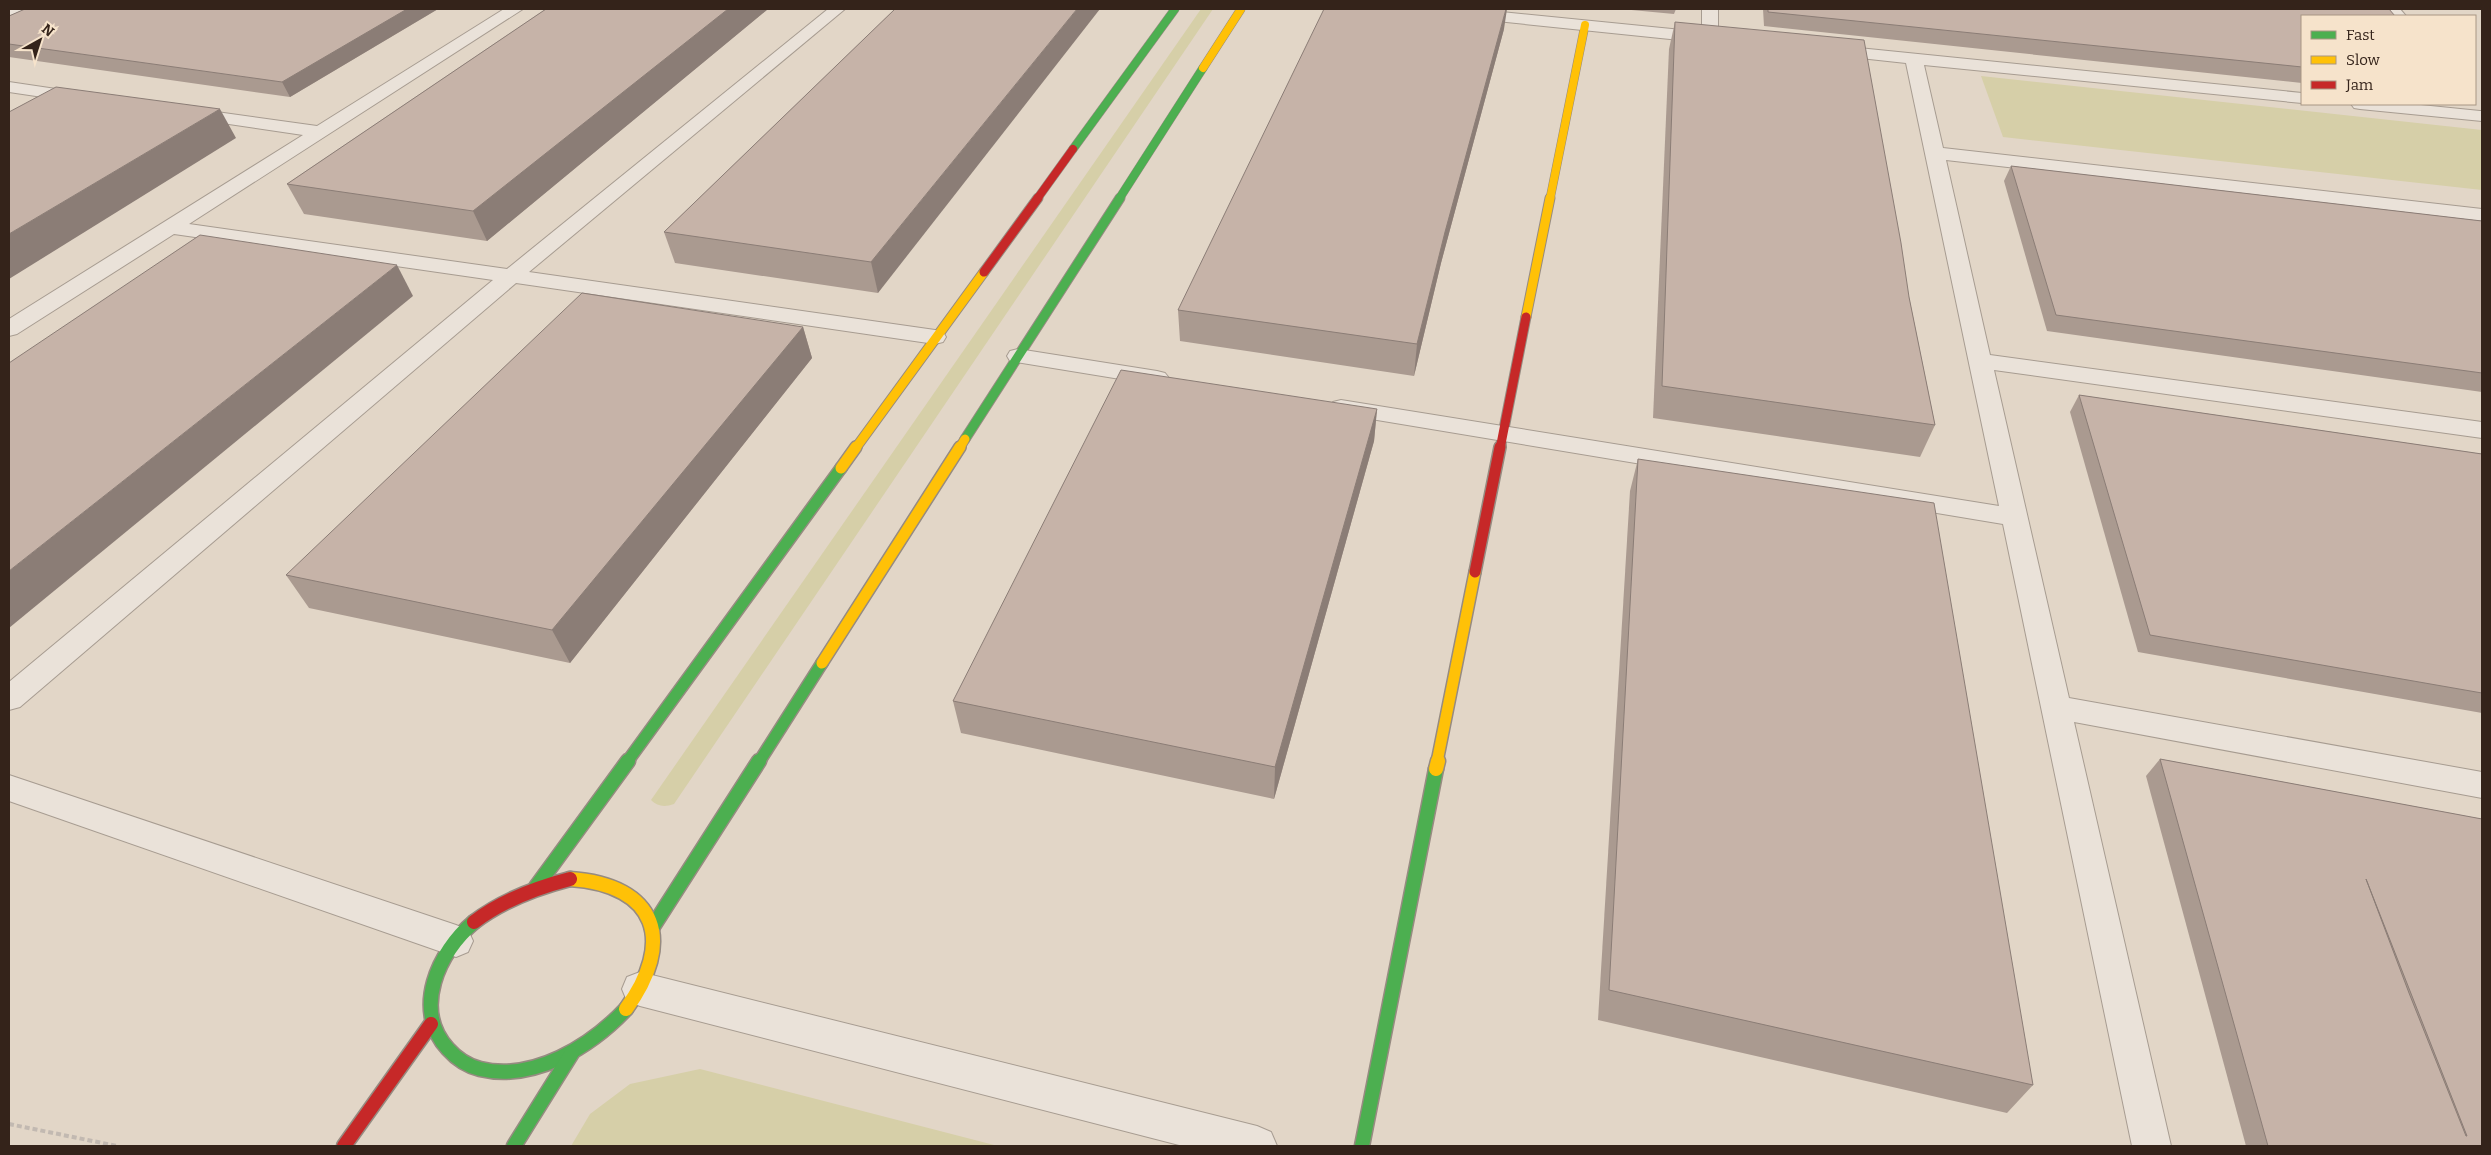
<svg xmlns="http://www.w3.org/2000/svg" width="2491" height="1155" viewBox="0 0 2491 1155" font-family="Bitter,serif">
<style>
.green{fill:#d6cfa8}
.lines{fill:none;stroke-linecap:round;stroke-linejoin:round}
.street-casing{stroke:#a79c91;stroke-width:2}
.fast-far3-casing{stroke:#968b81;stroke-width:9}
.fast-far2-casing{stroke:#968b81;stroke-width:11}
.fast-far1-casing{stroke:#968b81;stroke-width:14}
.fast-casing{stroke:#968b81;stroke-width:17}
.slow-far3-casing{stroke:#968b81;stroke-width:9}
.slow-far2-casing{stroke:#968b81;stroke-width:11}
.slow-far1-casing{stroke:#968b81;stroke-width:14}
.slow-casing{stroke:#968b81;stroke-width:17}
.jam-far3-casing{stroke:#968b81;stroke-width:9}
.jam-far2-casing{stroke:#968b81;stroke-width:11}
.jam-far1-casing{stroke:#968b81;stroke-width:14}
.jam-casing{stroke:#968b81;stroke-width:17}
.path{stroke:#c2b9b1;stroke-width:4;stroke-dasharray:5 3;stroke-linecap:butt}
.street{fill:#eae2d9;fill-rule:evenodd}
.fast-far3{stroke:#4caf50;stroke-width:8}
.fast-far2{stroke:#4caf50;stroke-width:9}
.fast-far1{stroke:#4caf50;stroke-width:11}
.fast{stroke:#4caf50;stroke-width:14}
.slow-far3{stroke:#ffc107;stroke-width:8}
.slow-far2{stroke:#ffc107;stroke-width:9}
.slow-far1{stroke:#ffc107;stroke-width:11}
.slow{stroke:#ffc107;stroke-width:14}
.jam-far3{stroke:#c62828;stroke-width:8}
.jam-far2{stroke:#c62828;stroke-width:9}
.jam-far1{stroke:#c62828;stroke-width:11}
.jam{stroke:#c62828;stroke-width:14}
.wall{fill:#aa9a90}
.shaded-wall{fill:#8b7d76}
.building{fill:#c6b3a8;stroke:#8b7d76;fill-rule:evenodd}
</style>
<rect width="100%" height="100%" fill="#e2d6c7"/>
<g class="green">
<path d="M1201,9H1213L674,804C665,807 658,807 651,800Z"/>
<polygon points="1981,76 2482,130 2482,190 2003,137"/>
<polygon points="700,1069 998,1146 571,1146 590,1114 630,1084"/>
</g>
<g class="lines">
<defs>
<g id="street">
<polygon points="9,9 29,9 27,12 9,19"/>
<polygon points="504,9 523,9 189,224 507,269 828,9 845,9 529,272 935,330 943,332 946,337 943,342 935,344 516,283 20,707 9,710 9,682 493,280 174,234 17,334 9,336 9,319 303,135 188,118 182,117 179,113 182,109 188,108 317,126"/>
<polygon points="1420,9 1472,9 1702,32 1702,9 1718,9 1718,38 1716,42 1709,43 1428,14"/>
<polygon points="2384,9 2400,9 2406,16 2390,16"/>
<polygon points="1829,45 2302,93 2302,103 1924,65 1943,148 2482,209 2482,221 1946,160 1990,355 2482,422 2482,438 1994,370 2069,698 2482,772 2482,798 2074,722 2171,1146 2132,1146 2003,524 1341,414 1333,412 1329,407 1333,402 1341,400 1999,506 1906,63 1823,54 1821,50 1823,46"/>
<polygon points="9,82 83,93 89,94 92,98 89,102 83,103 9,92"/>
<polygon points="2351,104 2411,104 2480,111 2482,111 2482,121 2360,109 2354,108"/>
<polygon points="1018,349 1157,371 1165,373 1169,378 1165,383 1157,385 1010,361 1007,356 1010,351"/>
<polygon points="9,775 456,925 468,930 473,941 468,952 456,957 9,801"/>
<polygon points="640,972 1257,1126 1271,1132 1277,1146 1183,1146 640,1006 627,1001 622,989 627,977"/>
</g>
<g id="fast-far3">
<polyline points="1073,149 1175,9"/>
<polyline points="1119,199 1203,68"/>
</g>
<polyline id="fast-far2" points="965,439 1120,198"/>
<g id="fast-far1">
<polyline points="627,762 841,468"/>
<polyline points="759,762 822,663"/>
</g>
<g id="fast">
<polyline points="536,887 628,761"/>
<path d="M474,922C438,952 412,1010 448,1049C456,1058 468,1066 480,1069C534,1082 591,1046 626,1009"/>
<polyline points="652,928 759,761"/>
<polyline points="514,1146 572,1053"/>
<polyline points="1362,1146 1436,769"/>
</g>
<g id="slow-far3">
<polyline points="1203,68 1241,9"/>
<polyline points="1550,199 1585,25"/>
</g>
<g id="slow-far2">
<polyline points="1526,317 1550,198"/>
<polyline points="855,449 984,272"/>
<polyline points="959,449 965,439"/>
</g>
<g id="slow-far1">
<polyline points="841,468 856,447"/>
<polyline points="822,663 960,447"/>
<polyline points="1437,762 1475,572"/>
</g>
<g id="slow">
<polyline points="1436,769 1438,761"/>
<path d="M570,879C658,885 675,942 626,1009"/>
</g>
<polyline id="jam-far3" points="1037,199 1073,149"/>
<g id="jam-far2">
<polyline points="984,272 1038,198"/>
<polyline points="1500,449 1526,317"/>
</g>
<polyline id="jam-far1" points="1475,572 1500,447"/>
<g id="jam">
<path d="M474,922C503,900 535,888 570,879"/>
<polyline points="344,1146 431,1024"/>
</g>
</defs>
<use href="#street" class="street-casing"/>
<use href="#fast-far3" class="fast-far3-casing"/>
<use href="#fast-far2" class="fast-far2-casing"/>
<use href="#fast-far1" class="fast-far1-casing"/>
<use href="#fast" class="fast-casing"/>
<use href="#slow-far3" class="slow-far3-casing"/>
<use href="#slow-far2" class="slow-far2-casing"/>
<use href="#slow-far1" class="slow-far1-casing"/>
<use href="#slow" class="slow-casing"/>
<use href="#jam-far3" class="jam-far3-casing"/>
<use href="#jam-far2" class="jam-far2-casing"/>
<use href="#jam-far1" class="jam-far1-casing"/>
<use href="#jam" class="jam-casing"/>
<polyline class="path" points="9,1124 117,1146"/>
<use href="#street" class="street"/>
<use href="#fast-far3" class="fast-far3"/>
<use href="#fast-far2" class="fast-far2"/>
<use href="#fast-far1" class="fast-far1"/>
<use href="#fast" class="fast"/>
<use href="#slow-far3" class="slow-far3"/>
<use href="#slow-far2" class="slow-far2"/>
<use href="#slow-far1" class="slow-far1"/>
<use href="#slow" class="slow"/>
<use href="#jam-far3" class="jam-far3"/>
<use href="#jam-far2" class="jam-far2"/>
<use href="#jam-far1" class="jam-far1"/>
<use href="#jam" class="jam"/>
</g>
<g class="wall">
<polygon points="25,9 438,9 290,97 9,57 9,16"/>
<polygon points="546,9 768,9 487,241 304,214 287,184"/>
<polygon points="895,9 878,293 675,263 664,232"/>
<polygon points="1621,9 1676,9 1674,14"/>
<polygon points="1763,9 2389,9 2302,16 2302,83 1764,26"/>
<polygon points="1675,22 1909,297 1935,425 1920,457 1653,418 1669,49"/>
<polygon points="1504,29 1441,263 1414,376 1180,341 1178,310"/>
<polygon points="2011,166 2482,221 2482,392 2047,331 2004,181"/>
<polygon points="803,327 812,358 570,663 309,608 286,575"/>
<polygon points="2079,395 2482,454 2482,713 2138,652 2070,412"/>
<polygon points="1377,409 1374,441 1274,799 961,733 953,701"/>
<polygon points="1638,459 2033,1085 2007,1113 1598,1020 1630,491"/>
<polygon points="2160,759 2482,819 2482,1146 2246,1146 2146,776"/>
</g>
<g class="shaded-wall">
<polygon points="407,9 438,9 290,97 282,82"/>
<polygon points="728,9 768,9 487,241 473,211"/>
<polygon points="1077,9 1100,9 878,293 871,262"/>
<polygon points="1506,9 1507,9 1504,29 1441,263 1414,376 1417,344 1445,232"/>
<polygon points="220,109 236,138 9,279 9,234"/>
<polygon points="397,265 413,296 9,628 9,571"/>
<polygon points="803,327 812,358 570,663 552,630"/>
<polygon points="1377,409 1374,441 1274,799 1275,767"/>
</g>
<g class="building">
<polygon points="25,9 407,9 282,82 9,44 9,16"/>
<polygon points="546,9 728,9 473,211 287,184"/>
<polygon points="895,9 1077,9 871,262 664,232"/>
<polygon points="1324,9 1506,9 1445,232 1417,344 1178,310"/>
<polygon points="1768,9 2389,9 2395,16 2302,16 2302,67 1768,12"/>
<polygon points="1675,22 1864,40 1901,243 1909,297 1935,425 1662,386"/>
<polygon points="56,87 220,109 9,234 9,112"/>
<polygon points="2011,166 2482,221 2482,373 2056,315"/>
<polygon points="200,235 397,265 9,571 9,363"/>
<polygon points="582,293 803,327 552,630 286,575"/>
<polygon points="1121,370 1377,409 1275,767 953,701"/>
<polygon points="2079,395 2482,454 2482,693 2150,635"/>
<polygon points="1638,459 1934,503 2033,1085 1609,990"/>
<path d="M2160,759L2482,819V1146H2268ZM2366,879L2467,1136H2466L2409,993Z"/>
</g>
<rect width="2491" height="1155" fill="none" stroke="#34231a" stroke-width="20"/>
<rect x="2301" y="15" width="175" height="90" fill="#f6e3cb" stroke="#a89684"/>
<rect x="2311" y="31" width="25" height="8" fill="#4caf50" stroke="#a89684"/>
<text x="2346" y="40" font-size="15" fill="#34231a">Fast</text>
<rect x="2311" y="56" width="25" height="8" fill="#ffc107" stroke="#a89684"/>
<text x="2346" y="65" font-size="15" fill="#34231a">Slow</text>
<rect x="2311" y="81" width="25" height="8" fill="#c62828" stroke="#a89684"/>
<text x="2346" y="90" font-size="15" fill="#34231a">Jam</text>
<g transform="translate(40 40) rotate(39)" stroke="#f6e3cb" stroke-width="4" paint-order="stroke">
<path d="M0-4L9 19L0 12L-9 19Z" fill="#34231a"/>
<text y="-8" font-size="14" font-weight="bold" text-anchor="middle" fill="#34231a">N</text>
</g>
</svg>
